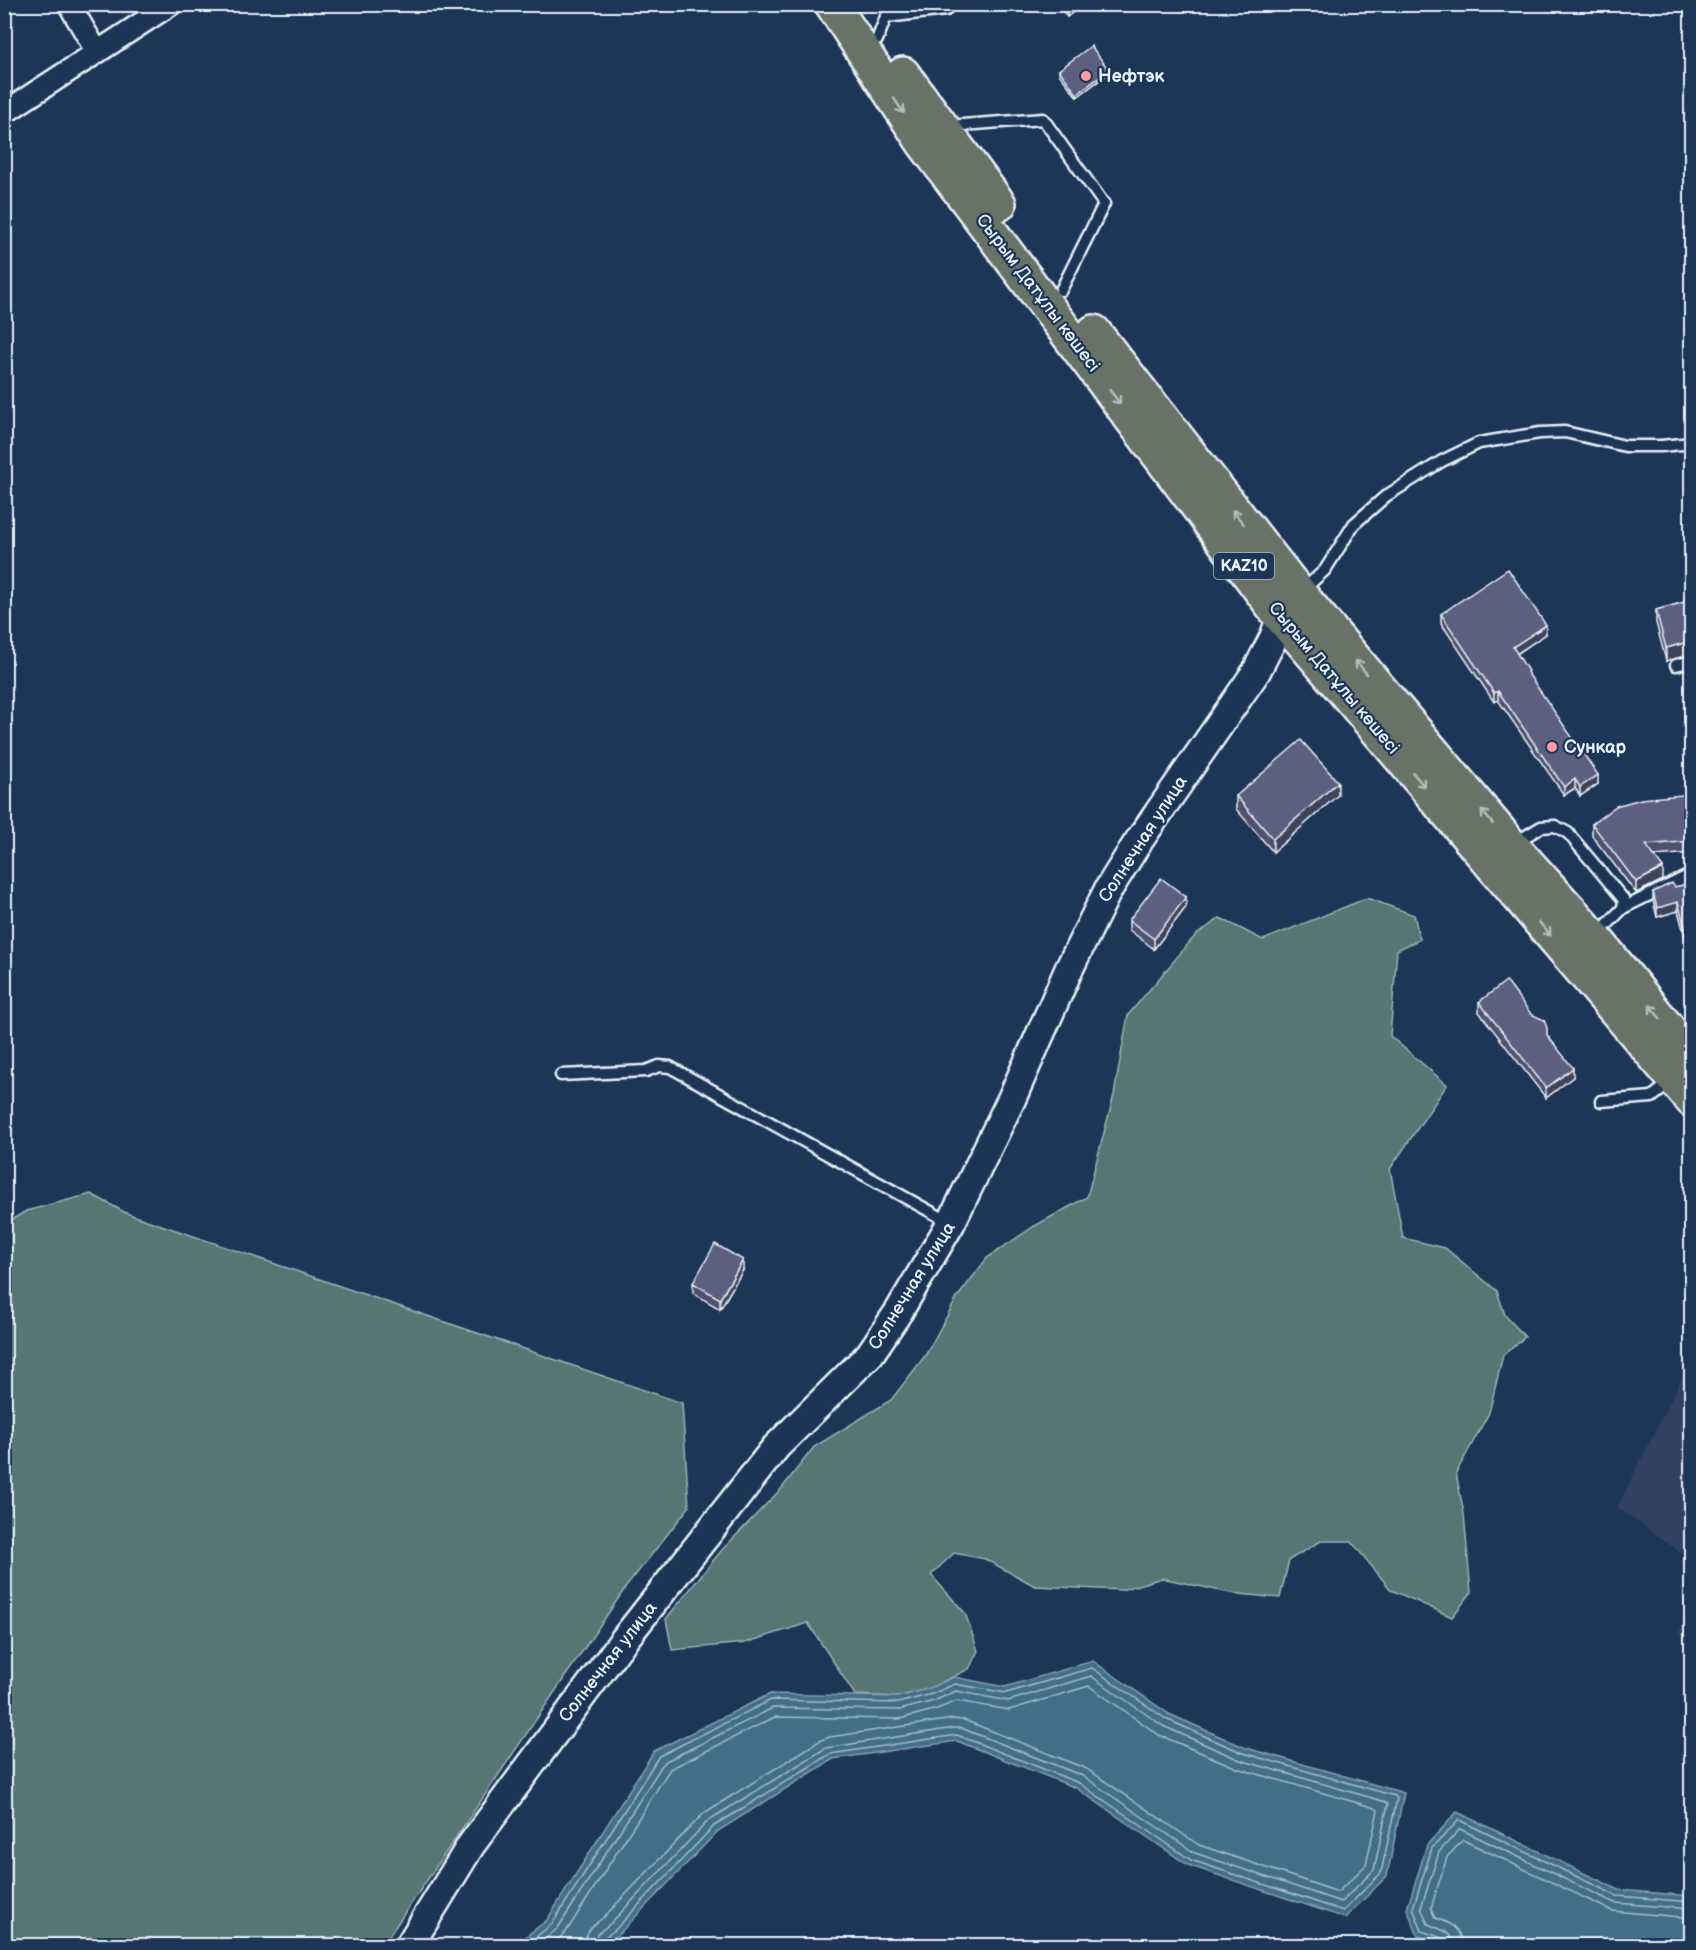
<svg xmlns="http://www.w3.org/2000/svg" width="1696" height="1950" viewBox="0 0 1696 1950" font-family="'Balsamiq Sans',sans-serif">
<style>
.built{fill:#304163}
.green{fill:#577473;stroke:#a0b2b6;stroke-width:1.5}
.water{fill:#426e89;stroke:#84a2b5;stroke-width:1.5}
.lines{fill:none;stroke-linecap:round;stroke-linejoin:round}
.shore{stroke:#a6bdcc;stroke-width:1.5}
.service-casing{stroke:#e8f1f8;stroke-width:15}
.minor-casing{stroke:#e8f1f8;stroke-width:26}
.tertiary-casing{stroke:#e8f1f8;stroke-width:32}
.trunk-casing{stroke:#e8f1f8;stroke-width:38}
.service{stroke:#1d3557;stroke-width:10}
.minor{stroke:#1d3557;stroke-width:21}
.tertiary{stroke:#1d3557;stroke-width:27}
.trunk{stroke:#697266;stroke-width:33}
.wall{fill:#50516e;stroke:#e8f1f8;stroke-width:1.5}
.shaded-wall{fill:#41425a;stroke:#e8f1f8;stroke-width:1.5}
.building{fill:#5d5e80;stroke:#e8f1f8;stroke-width:1.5}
.oneway{stroke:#b5bebe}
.poi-dot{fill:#ff9aa2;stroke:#1d3557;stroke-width:2}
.labels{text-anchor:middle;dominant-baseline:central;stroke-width:4.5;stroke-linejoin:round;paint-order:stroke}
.shield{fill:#1d3557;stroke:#abb9c8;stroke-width:1.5}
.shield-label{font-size:16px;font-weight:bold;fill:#e8f1f8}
.poi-label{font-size:18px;font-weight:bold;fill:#e8f1f8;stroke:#1d3557;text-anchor:start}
.street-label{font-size:18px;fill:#e8f1f8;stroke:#1d3557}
</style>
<rect width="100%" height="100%" fill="#1d3557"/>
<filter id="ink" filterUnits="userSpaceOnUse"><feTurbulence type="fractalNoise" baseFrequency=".0167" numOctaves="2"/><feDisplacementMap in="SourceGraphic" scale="12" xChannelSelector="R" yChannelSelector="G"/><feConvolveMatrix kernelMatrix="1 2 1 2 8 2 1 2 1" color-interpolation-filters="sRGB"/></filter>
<g filter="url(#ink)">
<g class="built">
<polygon points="1691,1360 1691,1560 1617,1507"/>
<polygon points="1691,1602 1691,1637 1679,1633"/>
</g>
<g class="green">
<polygon points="1367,898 1414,915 1420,939 1397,950 1390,1036 1447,1085 1390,1169 1403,1238 1445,1248 1497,1291 1505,1315 1525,1337 1503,1355 1489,1413 1456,1473 1464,1514 1471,1593 1452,1617 1391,1590 1351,1541 1321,1541 1289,1560 1280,1598 1230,1593 1162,1578 1121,1590 1035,1586 985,1559 954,1553 931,1575 965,1613 978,1651 969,1669 930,1688 898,1697 855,1695 808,1623 745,1643 672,1650 666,1619 721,1551 782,1488 814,1447 891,1400 925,1356 957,1298 987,1258 1033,1227 1087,1197 1114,1095 1128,1015 1195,936 1220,918 1263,940"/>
<polygon points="91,1194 126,1213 682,1403 689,1507 626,1587 383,1945 5,1945 5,1224 26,1211"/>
</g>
<g class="water">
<polygon points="1093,1661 1169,1714 1246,1748 1404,1793 1387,1876 1345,1918 1188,1865 1076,1788 957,1741 833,1759 718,1831 619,1934 603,1945 515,1945 547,1920 654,1751 770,1694 898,1697 930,1688 954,1677 1005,1687"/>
<polygon points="1457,1812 1619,1890 1691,1896 1691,1945 1448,1946 1418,1936 1407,1909 1427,1845"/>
</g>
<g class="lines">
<g class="shore">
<polyline points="525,1946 552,1924 659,1756 771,1700 898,1703 932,1694 955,1684 1006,1693 1092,1668 1166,1719 1243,1753 1395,1796 1397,1799 1381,1873 1343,1911 1191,1860 1079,1783 957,1735 830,1754 714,1826 615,1930 602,1939 601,1946"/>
<polyline points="537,1946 558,1928 664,1762 773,1708 899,1710 934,1701 956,1691 1008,1701 1091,1676 1163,1726 1240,1760 1386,1802 1388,1804 1374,1870 1341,1902 1195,1853 1083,1776 961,1728 954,1728 826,1748 709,1820 610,1924 597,1934 593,1946"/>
<path d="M551,1946L566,1932L670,1769L775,1717L900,1719L937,1709L957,1701L1009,1710L1089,1686L1159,1735L1237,1768L1375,1808L1378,1810L1366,1865L1338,1892L1199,1845L1087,1769L964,1720L953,1719L830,1737L821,1740L704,1813L604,1917C593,1925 585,1931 584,1946"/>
<polyline points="1445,1946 1442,1938 1422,1931 1413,1908 1432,1848 1459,1820 1617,1896 1692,1902"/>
<path d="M1453,1946C1452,1930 1440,1930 1428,1924L1421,1908L1439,1852L1460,1829L1615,1903L1692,1909"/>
<path d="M1462,1946C1461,1928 1450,1923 1435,1918L1431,1908L1447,1857L1463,1840L1612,1911L1692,1918"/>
</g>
<defs>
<g id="service">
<polyline points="886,17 946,10"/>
<polyline points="877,40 886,17 895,4"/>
<polyline points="949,126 1043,119 1104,204 1061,290"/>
<polyline points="1303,590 1325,570 1354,524 1386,496 1442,461 1479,443 1540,433 1565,432 1625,446 1661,446 1692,443"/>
<polyline points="1676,665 1692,661"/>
<polyline points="1513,844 1541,827 1555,826 1568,833 1624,900 1623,908 1597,935"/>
<polyline points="1623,908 1692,874"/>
<polyline points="561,1075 646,1071 659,1066 670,1067 951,1223"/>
<polyline points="1601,1101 1652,1097 1671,1082"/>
</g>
<g id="minor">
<polyline points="69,4 97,52"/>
<polyline points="4,113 171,4"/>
</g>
<polyline id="tertiary" points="409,1946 471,1845 623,1641 776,1447 870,1354 899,1311 951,1223 1012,1098 1069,969 1108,890 1136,845 1256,672 1274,637 1281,617 1292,603"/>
<g id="trunk">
<polyline points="832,4 923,142 1281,617 1692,1100"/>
<polyline points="903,74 999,204"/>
<polyline points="1094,332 1299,593 1511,845 1595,938 1692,1058"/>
</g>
</defs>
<use href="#service" class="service-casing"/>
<use href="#minor" class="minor-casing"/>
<use href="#tertiary" class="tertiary-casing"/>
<use href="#trunk" class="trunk-casing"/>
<use href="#service" class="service"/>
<use href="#minor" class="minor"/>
<use href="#tertiary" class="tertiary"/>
<use href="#trunk" class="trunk"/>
</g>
<g class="wall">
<polygon points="1058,4 1083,4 1067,17"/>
<polygon points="1059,70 1109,73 1077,97 1059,74"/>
<polygon points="1692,600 1666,661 1656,623 1656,610"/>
<polygon points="1441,614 1546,634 1517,654 1528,675 1598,784 1580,796 1575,788 1564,795 1498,700 1494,702 1441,623"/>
<polygon points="1692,670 1692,691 1687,683 1687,673"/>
<polygon points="1692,794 1692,853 1655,856 1663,880 1636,893 1592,836 1592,824"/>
<polygon points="1338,795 1273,852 1236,809 1236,796"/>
<polygon points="1692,883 1688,948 1678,911 1657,917 1653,901 1653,892"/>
<polygon points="1186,907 1154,949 1129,930 1129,920"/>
<polygon points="1479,1002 1547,1035 1573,1077 1546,1098 1479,1012"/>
<polygon points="743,1270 720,1309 693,1293 693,1283"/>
</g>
<g class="shaded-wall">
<polygon points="1074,4 1083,4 1067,17 1067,10"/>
<polygon points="1109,70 1109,73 1077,97 1077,94"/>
<polygon points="1546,625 1546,634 1513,656 1513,647"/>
<polygon points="1692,641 1692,654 1666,661 1666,648"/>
<polygon points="1498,691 1498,700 1494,702 1494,693"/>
<polygon points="1598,775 1598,784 1580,796 1580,787"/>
<polygon points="1575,779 1575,788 1564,795 1564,787"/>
<polygon points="1338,782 1338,795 1273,852 1273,839"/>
<polygon points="1663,868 1663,880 1636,893 1636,882"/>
<polygon points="1186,897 1186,907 1154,949 1154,939"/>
<polygon points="1678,902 1678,911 1657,917 1657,908"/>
<polygon points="1692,938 1692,947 1688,948 1688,939"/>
<polygon points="1573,1068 1573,1077 1546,1098 1546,1088"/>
<polygon points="743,1260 743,1270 720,1309 720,1299"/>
</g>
<g class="building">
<polygon points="1063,4 1074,4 1067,10"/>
<polygon points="1091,46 1109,70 1077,94 1059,70"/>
<polygon points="1508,569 1546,625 1513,647 1528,671 1527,672 1598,775 1580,787 1575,779 1564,787 1498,691 1494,693 1441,614"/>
<polygon points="1692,600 1692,641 1666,648 1656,610"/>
<polygon points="1692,670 1692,681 1687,673"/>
<polygon points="1301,740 1338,782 1273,839 1236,796"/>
<polygon points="1692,794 1692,841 1646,845 1663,868 1636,882 1592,824 1616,806 1641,799"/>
<polygon points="1161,878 1186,897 1154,939 1129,920"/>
<polygon points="1672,883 1675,887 1692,883 1692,938 1688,939 1678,902 1657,908 1653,892"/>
<polygon points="1506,981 1531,1014 1544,1020 1547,1028 1547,1035 1573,1068 1546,1088 1479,1002"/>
<polygon points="715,1244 743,1260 720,1299 693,1283"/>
</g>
<defs><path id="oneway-shaft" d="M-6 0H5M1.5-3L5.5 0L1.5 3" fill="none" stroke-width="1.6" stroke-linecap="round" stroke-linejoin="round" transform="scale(1.5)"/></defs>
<g class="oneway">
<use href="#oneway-shaft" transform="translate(899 106) rotate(56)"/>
<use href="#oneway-shaft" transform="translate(1115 397) rotate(53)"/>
<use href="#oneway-shaft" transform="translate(1238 517) rotate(-128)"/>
<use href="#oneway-shaft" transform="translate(1361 667) rotate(-130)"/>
<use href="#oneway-shaft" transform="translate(1419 780) rotate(50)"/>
<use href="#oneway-shaft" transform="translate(1487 817) rotate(-130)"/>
<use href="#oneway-shaft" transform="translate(1545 929) rotate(50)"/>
<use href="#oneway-shaft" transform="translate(1655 1012) rotate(-129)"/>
</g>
</g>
<g class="poi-dot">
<circle cx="1086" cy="76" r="6"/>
<circle cx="1552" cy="747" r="6"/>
</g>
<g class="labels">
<rect class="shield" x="1214" y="553" width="60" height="26" rx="4.5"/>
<g class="shield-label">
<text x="1244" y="566">KAZ10</text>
</g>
<g class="poi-label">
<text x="1098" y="76">Нефтэк</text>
<text x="1564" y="747">Сункар</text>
</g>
<g class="street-label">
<text transform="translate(1038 293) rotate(53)">Сырым Датұлы көшесі</text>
<text transform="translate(1334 678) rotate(50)">Сырым Датұлы көшесі</text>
<text transform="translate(1143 839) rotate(-57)">Солнечная улица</text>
<text transform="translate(912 1286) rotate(-58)">Солнечная улица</text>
<text transform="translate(608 1662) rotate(-52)">Солнечная улица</text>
</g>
</g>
<rect width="1696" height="1950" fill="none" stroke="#1d3557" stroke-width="24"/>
<rect x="12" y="12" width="1672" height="1926" fill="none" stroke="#e8f1f8" stroke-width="2" filter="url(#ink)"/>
</svg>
